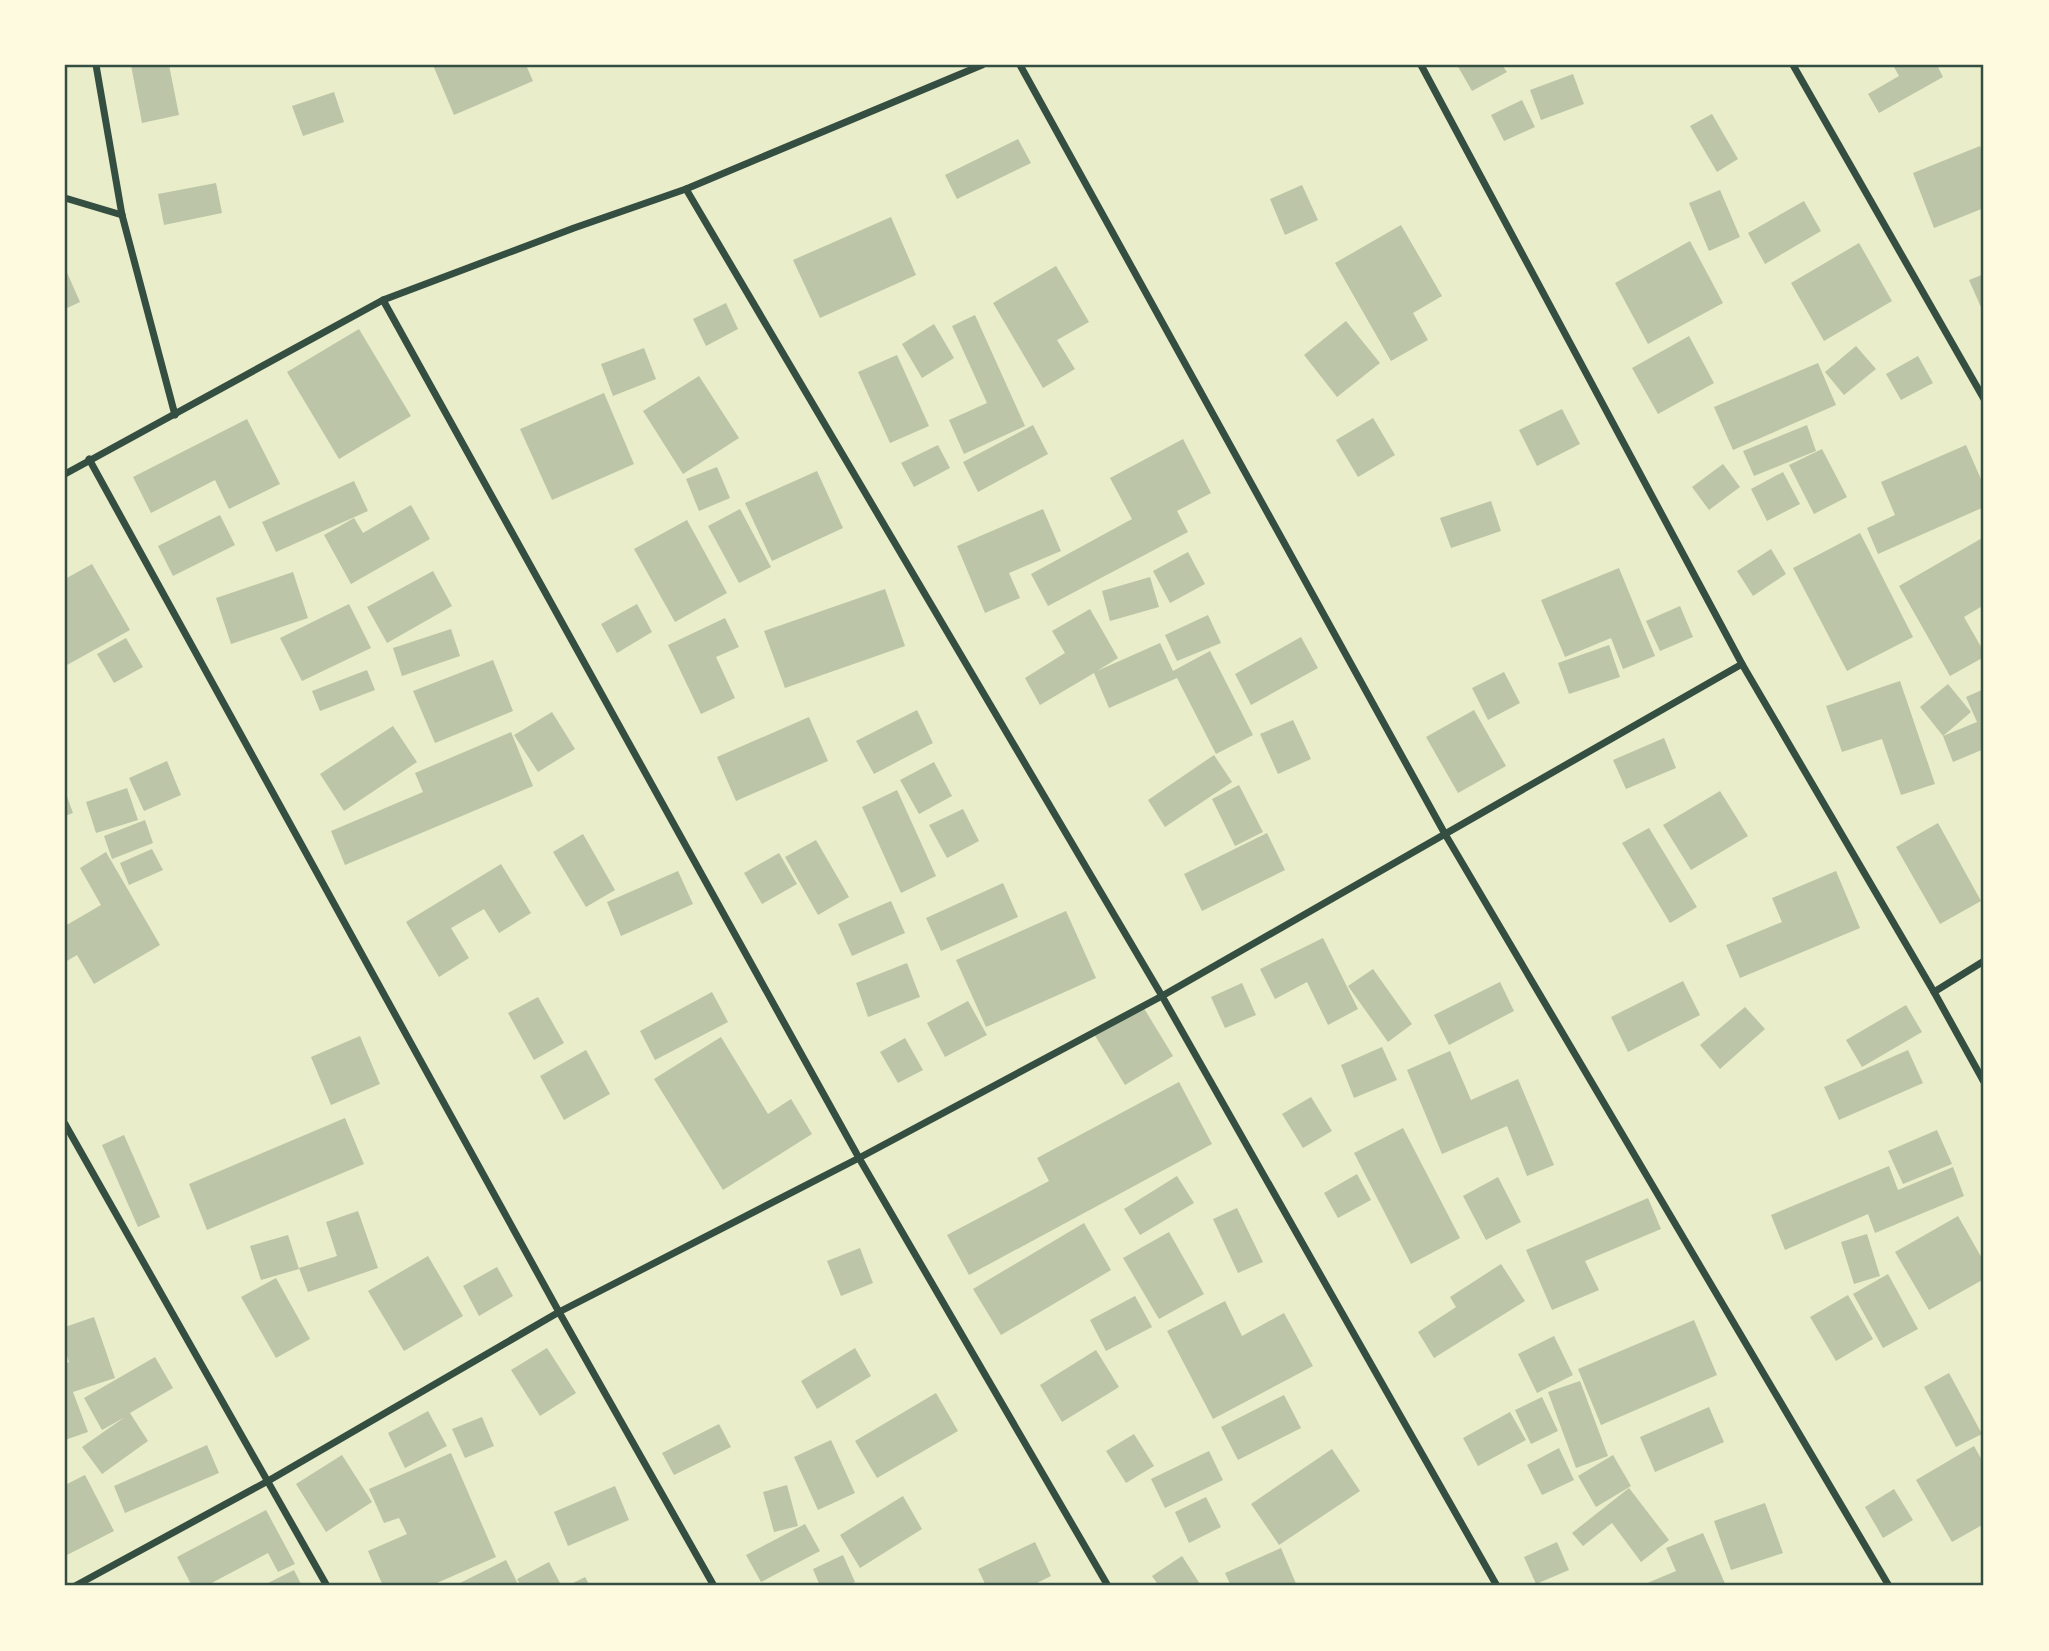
<svg xmlns="http://www.w3.org/2000/svg" width="2049" height="1651" viewBox="0 0 2049 1651" font-family="Cabin,sans-serif">
<style>
.building{fill:#bcc5a7}
.lines{fill:none;stroke-linecap:round;stroke-linejoin:round}
.minor{stroke:#344e41;stroke-width:7}
.neatline{fill:none;stroke:#344e41;stroke-width:2.5}
</style>
<rect width="100%" height="100%" fill="#e9edc9"/>
<g class="building">
<polygon points="131,65 169,65 179,115 142,123"/>
<polygon points="433,65 526,65 533,81 454,115"/>
<polygon points="1457,65 1502,65 1507,72 1472,91"/>
<polygon points="1893,65 1937,65 1943,77 1879,113 1868,94 1899,76"/>
<polygon points="1573,74 1584,104 1541,120 1530,90"/>
<polygon points="334,92 344,122 303,136 292,106"/>
<polygon points="1522,100 1535,127 1504,141 1491,115"/>
<polygon points="1712,114 1738,159 1717,172 1690,126"/>
<polygon points="1018,139 1031,163 957,199 945,175"/>
<polygon points="1980,146 1984,157 1984,208 1934,228 1913,173"/>
<polygon points="216,183 222,213 164,225 158,194"/>
<polygon points="1302,185 1318,220 1285,235 1270,199"/>
<polygon points="1720,190 1740,237 1709,251 1689,203"/>
<polygon points="1804,201 1821,231 1765,264 1748,233"/>
<polygon points="891,217 916,275 820,318 793,260"/>
<polygon points="1401,225 1442,296 1413,313 1428,340 1391,361 1335,263"/>
<polygon points="1690,241 1723,303 1648,344 1615,283"/>
<polygon points="1859,243 1892,301 1824,341 1791,283"/>
<polygon points="1056,266 1089,322 1057,340 1075,369 1043,388 993,303"/>
<polygon points="65,268 80,302 65,309"/>
<polygon points="1984,274 1984,314 1969,280"/>
<polygon points="726,303 738,329 706,346 693,319"/>
<polygon points="975,315 1025,426 964,454 949,420 987,403 952,326"/>
<polygon points="1346,321 1380,363 1337,397 1304,355"/>
<polygon points="934,324 954,358 922,378 902,344"/>
<polygon points="359,329 411,416 339,459 287,372"/>
<polygon points="1689,336 1714,383 1658,414 1632,368"/>
<polygon points="1856,346 1876,369 1844,395 1825,372"/>
<polygon points="644,348 656,379 613,396 601,364"/>
<polygon points="897,355 929,426 890,443 858,372"/>
<polygon points="1918,356 1933,383 1901,400 1886,374"/>
<polygon points="1818,363 1836,405 1733,450 1714,407"/>
<polygon points="699,376 739,438 683,474 643,411"/>
<polygon points="604,393 634,464 552,500 520,429"/>
<polygon points="1562,409 1580,444 1537,466 1519,430"/>
<polygon points="1373,418 1395,455 1358,477 1336,440"/>
<polygon points="247,419 280,484 229,509 215,480 151,513 133,477"/>
<polygon points="1033,425 1048,454 978,492 963,462"/>
<polygon points="1807,425 1816,451 1754,476 1743,451"/>
<polygon points="1183,439 1211,493 1177,511 1188,532 1048,606 1031,574 1132,519 1110,478"/>
<polygon points="938,445 950,468 914,487 901,463"/>
<polygon points="1966,445 1984,486 1984,507 1878,554 1867,528 1895,515 1881,482"/>
<polygon points="1822,449 1847,497 1814,514 1789,465"/>
<polygon points="1723,464 1740,487 1709,510 1692,487"/>
<polygon points="717,467 730,498 699,511 686,479"/>
<polygon points="817,471 843,528 772,561 745,503"/>
<polygon points="1783,472 1800,504 1767,521 1751,489"/>
<polygon points="354,481 368,511 276,552 262,522"/>
<polygon points="1491,501 1501,531 1451,548 1440,518"/>
<polygon points="411,505 430,539 351,584 324,535 354,518 363,533"/>
<polygon points="740,509 771,567 739,583 708,526"/>
<polygon points="1043,509 1061,551 1009,573 1020,598 985,613 957,546"/>
<polygon points="220,515 235,545 173,576 158,546"/>
<polygon points="687,520 727,593 675,622 634,549"/>
<polygon points="1860,533 1913,637 1847,671 1793,568"/>
<polygon points="1984,537 1984,605 1964,617 1984,652 1984,657 1950,676 1899,586"/>
<polygon points="1771,549 1786,574 1753,596 1737,571"/>
<polygon points="1188,552 1205,584 1170,603 1153,571"/>
<polygon points="92,564 130,630 67,665 65,661 65,579"/>
<polygon points="1619,568 1655,656 1623,669 1611,638 1565,657 1541,600"/>
<polygon points="433,571 452,606 387,643 367,607"/>
<polygon points="293,572 308,618 231,644 216,598"/>
<polygon points="1150,577 1159,607 1110,621 1102,591"/>
<polygon points="885,589 905,646 785,688 764,631"/>
<polygon points="349,604 371,648 302,681 280,638"/>
<polygon points="637,604 652,632 617,653 601,624"/>
<polygon points="1680,606 1693,637 1660,651 1646,621"/>
<polygon points="1090,609 1118,658 1097,671 1160,643 1173,671 1210,651 1253,735 1216,754 1177,678 1109,708 1094,673 1040,705 1025,678 1065,653 1052,631"/>
<polygon points="1208,615 1221,643 1177,661 1165,635"/>
<polygon points="725,618 739,647 716,657 735,698 701,714 668,645"/>
<polygon points="451,629 460,656 402,676 393,648"/>
<polygon points="1301,637 1318,668 1251,705 1235,674"/>
<polygon points="126,638 143,667 114,683 97,654"/>
<polygon points="1609,645 1620,677 1569,694 1558,663"/>
<polygon points="493,660 513,711 435,743 413,691"/>
<polygon points="367,670 375,690 320,711 312,691"/>
<polygon points="1504,672 1520,703 1488,720 1472,688"/>
<polygon points="1900,681 1935,784 1901,795 1882,739 1842,752 1826,706"/>
<polygon points="1948,684 1971,712 1943,736 1920,707"/>
<polygon points="1984,689 1984,749 1953,762 1943,736 1977,722 1966,697"/>
<polygon points="917,710 933,743 874,774 856,741"/>
<polygon points="1474,710 1506,766 1458,793 1426,737"/>
<polygon points="552,712 575,749 538,772 514,735"/>
<polygon points="809,717 828,761 736,801 717,757"/>
<polygon points="1293,720 1311,759 1278,774 1260,734"/>
<polygon points="393,726 417,762 344,811 320,774"/>
<polygon points="511,732 533,786 345,865 331,831 423,792 415,773"/>
<polygon points="1664,738 1676,768 1626,789 1613,760"/>
<polygon points="1214,755 1232,782 1165,827 1148,800"/>
<polygon points="167,761 181,795 144,811 129,778"/>
<polygon points="934,762 952,796 919,814 900,780"/>
<polygon points="1239,785 1263,832 1235,846 1212,799"/>
<polygon points="127,788 138,820 96,833 86,802"/>
<polygon points="897,790 936,876 901,893 862,807"/>
<polygon points="65,791 73,813 65,816"/>
<polygon points="1720,791 1748,836 1691,870 1663,825"/>
<polygon points="963,809 979,841 947,858 929,825"/>
<polygon points="145,820 153,843 112,859 104,836"/>
<polygon points="1938,823 1981,901 1940,924 1896,847"/>
<polygon points="1649,828 1697,907 1670,923 1622,843"/>
<polygon points="1267,833 1285,870 1202,911 1184,874"/>
<polygon points="583,834 615,890 586,907 553,852"/>
<polygon points="816,840 849,897 818,915 785,857"/>
<polygon points="152,849 163,870 129,885 120,863"/>
<polygon points="106,852 160,945 94,984 77,955 65,962 65,926 101,905 80,868"/>
<polygon points="779,853 797,884 762,904 744,873"/>
<polygon points="501,864 531,913 499,933 484,909 451,928 469,958 439,977 406,922"/>
<polygon points="678,871 693,904 621,936 607,902"/>
<polygon points="1836,871 1860,928 1740,978 1726,945 1782,922 1772,898"/>
<polygon points="1003,883 1018,917 941,951 926,918"/>
<polygon points="891,901 905,933 852,956 838,924"/>
<polygon points="1066,911 1096,978 986,1027 956,960"/>
<polygon points="1323,938 1358,1009 1328,1025 1307,982 1275,999 1260,969"/>
<polygon points="907,963 920,997 868,1017 856,983"/>
<polygon points="1373,969 1412,1024 1388,1042 1348,986"/>
<polygon points="1683,981 1700,1015 1628,1052 1611,1017"/>
<polygon points="1500,982 1514,1011 1449,1045 1434,1015"/>
<polygon points="1242,983 1256,1015 1225,1028 1211,997"/>
<polygon points="712,992 728,1022 655,1060 640,1031"/>
<polygon points="538,997 564,1043 534,1060 508,1013"/>
<polygon points="968,1001 987,1035 945,1057 927,1023"/>
<polygon points="1142,1005 1173,1056 1125,1085 1094,1034"/>
<polygon points="1906,1005 1922,1032 1862,1067 1846,1040"/>
<polygon points="1745,1007 1765,1029 1720,1069 1700,1045"/>
<polygon points="360,1036 380,1084 331,1105 311,1057"/>
<polygon points="721,1037 768,1114 791,1099 812,1134 723,1190 654,1079"/>
<polygon points="905,1038 923,1070 898,1083 880,1052"/>
<polygon points="1382,1047 1397,1080 1354,1098 1341,1065"/>
<polygon points="586,1050 610,1094 564,1120 540,1076"/>
<polygon points="1908,1050 1923,1083 1839,1120 1824,1087"/>
<polygon points="1450,1051 1471,1100 1518,1079 1554,1165 1527,1176 1507,1126 1442,1154 1407,1070"/>
<polygon points="1179,1082 1212,1144 969,1275 947,1235 1049,1181 1037,1158"/>
<polygon points="1311,1097 1332,1131 1303,1148 1282,1114"/>
<polygon points="345,1118 364,1164 207,1230 189,1184"/>
<polygon points="1403,1128 1460,1238 1411,1264 1354,1153"/>
<polygon points="1937,1130 1952,1164 1903,1184 1888,1151"/>
<polygon points="124,1135 160,1217 138,1227 102,1145"/>
<polygon points="1889,1166 1898,1190 1953,1167 1964,1196 1875,1233 1868,1214 1785,1250 1771,1215"/>
<polygon points="1357,1174 1371,1200 1338,1218 1324,1193"/>
<polygon points="1177,1176 1194,1203 1140,1235 1124,1209"/>
<polygon points="1498,1177 1521,1222 1486,1240 1463,1196"/>
<polygon points="1648,1198 1661,1229 1585,1261 1599,1290 1552,1310 1526,1250"/>
<polygon points="1237,1208 1263,1262 1238,1273 1213,1219"/>
<polygon points="358,1211 378,1268 308,1292 299,1268 337,1256 326,1222"/>
<polygon points="1958,1216 1984,1262 1984,1279 1929,1310 1895,1252"/>
<polygon points="1084,1223 1111,1270 1001,1335 973,1289"/>
<polygon points="1169,1232 1204,1294 1159,1319 1123,1258"/>
<polygon points="1867,1234 1880,1276 1854,1284 1841,1242"/>
<polygon points="288,1235 299,1269 261,1280 250,1246"/>
<polygon points="860,1248 873,1283 841,1296 827,1261"/>
<polygon points="428,1256 463,1316 404,1351 368,1291"/>
<polygon points="1501,1264 1525,1301 1434,1358 1418,1332 1456,1307 1450,1297"/>
<polygon points="497,1267 513,1296 479,1316 463,1286"/>
<polygon points="1888,1274 1918,1329 1883,1348 1853,1294"/>
<polygon points="276,1278 310,1339 276,1358 241,1297"/>
<polygon points="1848,1295 1873,1339 1836,1361 1810,1317"/>
<polygon points="1135,1296 1152,1327 1106,1351 1090,1320"/>
<polygon points="1225,1301 1242,1336 1284,1313 1313,1366 1213,1419 1167,1331"/>
<polygon points="94,1317 115,1378 73,1392 88,1432 65,1440 65,1364 69,1362 65,1350 65,1327"/>
<polygon points="1694,1320 1717,1375 1601,1425 1578,1369"/>
<polygon points="1554,1336 1573,1375 1537,1393 1518,1354"/>
<polygon points="547,1348 576,1393 540,1416 511,1370"/>
<polygon points="855,1348 871,1376 817,1409 801,1381"/>
<polygon points="1096,1350 1119,1387 1062,1422 1040,1385"/>
<polygon points="155,1357 173,1388 130,1413 148,1441 102,1474 82,1447 125,1417 102,1430 84,1398"/>
<polygon points="1949,1373 1982,1434 1956,1447 1924,1387"/>
<polygon points="1580,1381 1608,1456 1576,1468 1548,1392"/>
<polygon points="936,1393 958,1431 877,1478 855,1441"/>
<polygon points="1284,1395 1301,1428 1238,1460 1221,1427"/>
<polygon points="1542,1397 1558,1431 1531,1444 1515,1410"/>
<polygon points="1709,1407 1724,1442 1655,1472 1640,1437"/>
<polygon points="428,1411 447,1446 405,1468 388,1433"/>
<polygon points="1510,1412 1526,1440 1478,1466 1463,1438"/>
<polygon points="482,1417 494,1446 465,1458 452,1429"/>
<polygon points="719,1424 731,1447 674,1475 662,1453"/>
<polygon points="1134,1434 1154,1466 1126,1483 1106,1451"/>
<polygon points="831,1440 855,1493 818,1510 794,1457"/>
<polygon points="207,1445 219,1473 125,1513 114,1486"/>
<polygon points="1974,1446 1984,1464 1984,1524 1952,1542 1916,1480"/>
<polygon points="1559,1448 1574,1480 1542,1495 1527,1465"/>
<polygon points="1332,1449 1360,1491 1279,1545 1251,1504"/>
<polygon points="1209,1451 1223,1480 1165,1508 1151,1479"/>
<polygon points="451,1453 496,1557 430,1586 383,1586 368,1551 407,1534 399,1518 384,1523 369,1489"/>
<polygon points="342,1455 372,1502 326,1532 296,1484"/>
<polygon points="1613,1455 1631,1486 1596,1507 1578,1476"/>
<polygon points="85,1475 114,1531 65,1556 65,1485"/>
<polygon points="787,1485 798,1526 774,1532 763,1492"/>
<polygon points="615,1486 629,1520 568,1546 554,1512"/>
<polygon points="1629,1488 1669,1540 1641,1562 1612,1523 1583,1546 1572,1533"/>
<polygon points="1894,1489 1913,1520 1883,1538 1865,1507"/>
<polygon points="903,1496 922,1529 860,1568 840,1535"/>
<polygon points="1206,1497 1221,1527 1189,1543 1175,1512"/>
<polygon points="1765,1503 1783,1553 1731,1570 1714,1521"/>
<polygon points="266,1510 295,1564 278,1572 268,1553 206,1586 192,1586 177,1557"/>
<polygon points="805,1524 820,1551 761,1582 746,1555"/>
<polygon points="1703,1533 1726,1586 1640,1586 1676,1571 1666,1548"/>
<polygon points="1035,1542 1051,1576 1031,1586 986,1586 978,1569"/>
<polygon points="1557,1542 1569,1570 1536,1584 1524,1557"/>
<polygon points="1281,1548 1297,1586 1231,1586 1225,1573"/>
<polygon points="843,1555 855,1582 845,1586 820,1586 813,1569"/>
<polygon points="1182,1556 1200,1584 1197,1586 1159,1586 1152,1576"/>
<polygon points="506,1560 519,1586 454,1586"/>
<polygon points="549,1562 561,1585 521,1586 517,1579"/>
<polygon points="294,1570 302,1586 262,1586"/>
<polygon points="585,1577 590,1586 567,1586"/>
</g>
<g class="lines">
<g class="minor">
<polyline points="96,65 122,215 175,415"/>
<polyline points="1020,65 1445,834 1889,1586"/>
<polyline points="1421,65 1742,664 1934,992 1984,1082"/>
<polyline points="1793,65 1984,399"/>
<polyline points="686,189 1162,996 1497,1586"/>
<polyline points="65,198 122,215"/>
<polyline points="383,300 859,1158 1108,1586"/>
<polyline points="89,459 559,1312 714,1586"/>
<polyline points="65,474 383,300 574,228 686,189 982,65"/>
<polyline points="1934,992 1984,961"/>
<polyline points="65,1124 327,1586"/>
<polyline points="75,1586 268,1481 559,1312 859,1158 1162,996 1742,664"/>
</g>
</g>
<rect width="2049" height="1651" fill="none" stroke="#fefae0" stroke-width="133"/>
<rect x="66" y="66" width="1916" height="1518" class="neatline"/>
</svg>
